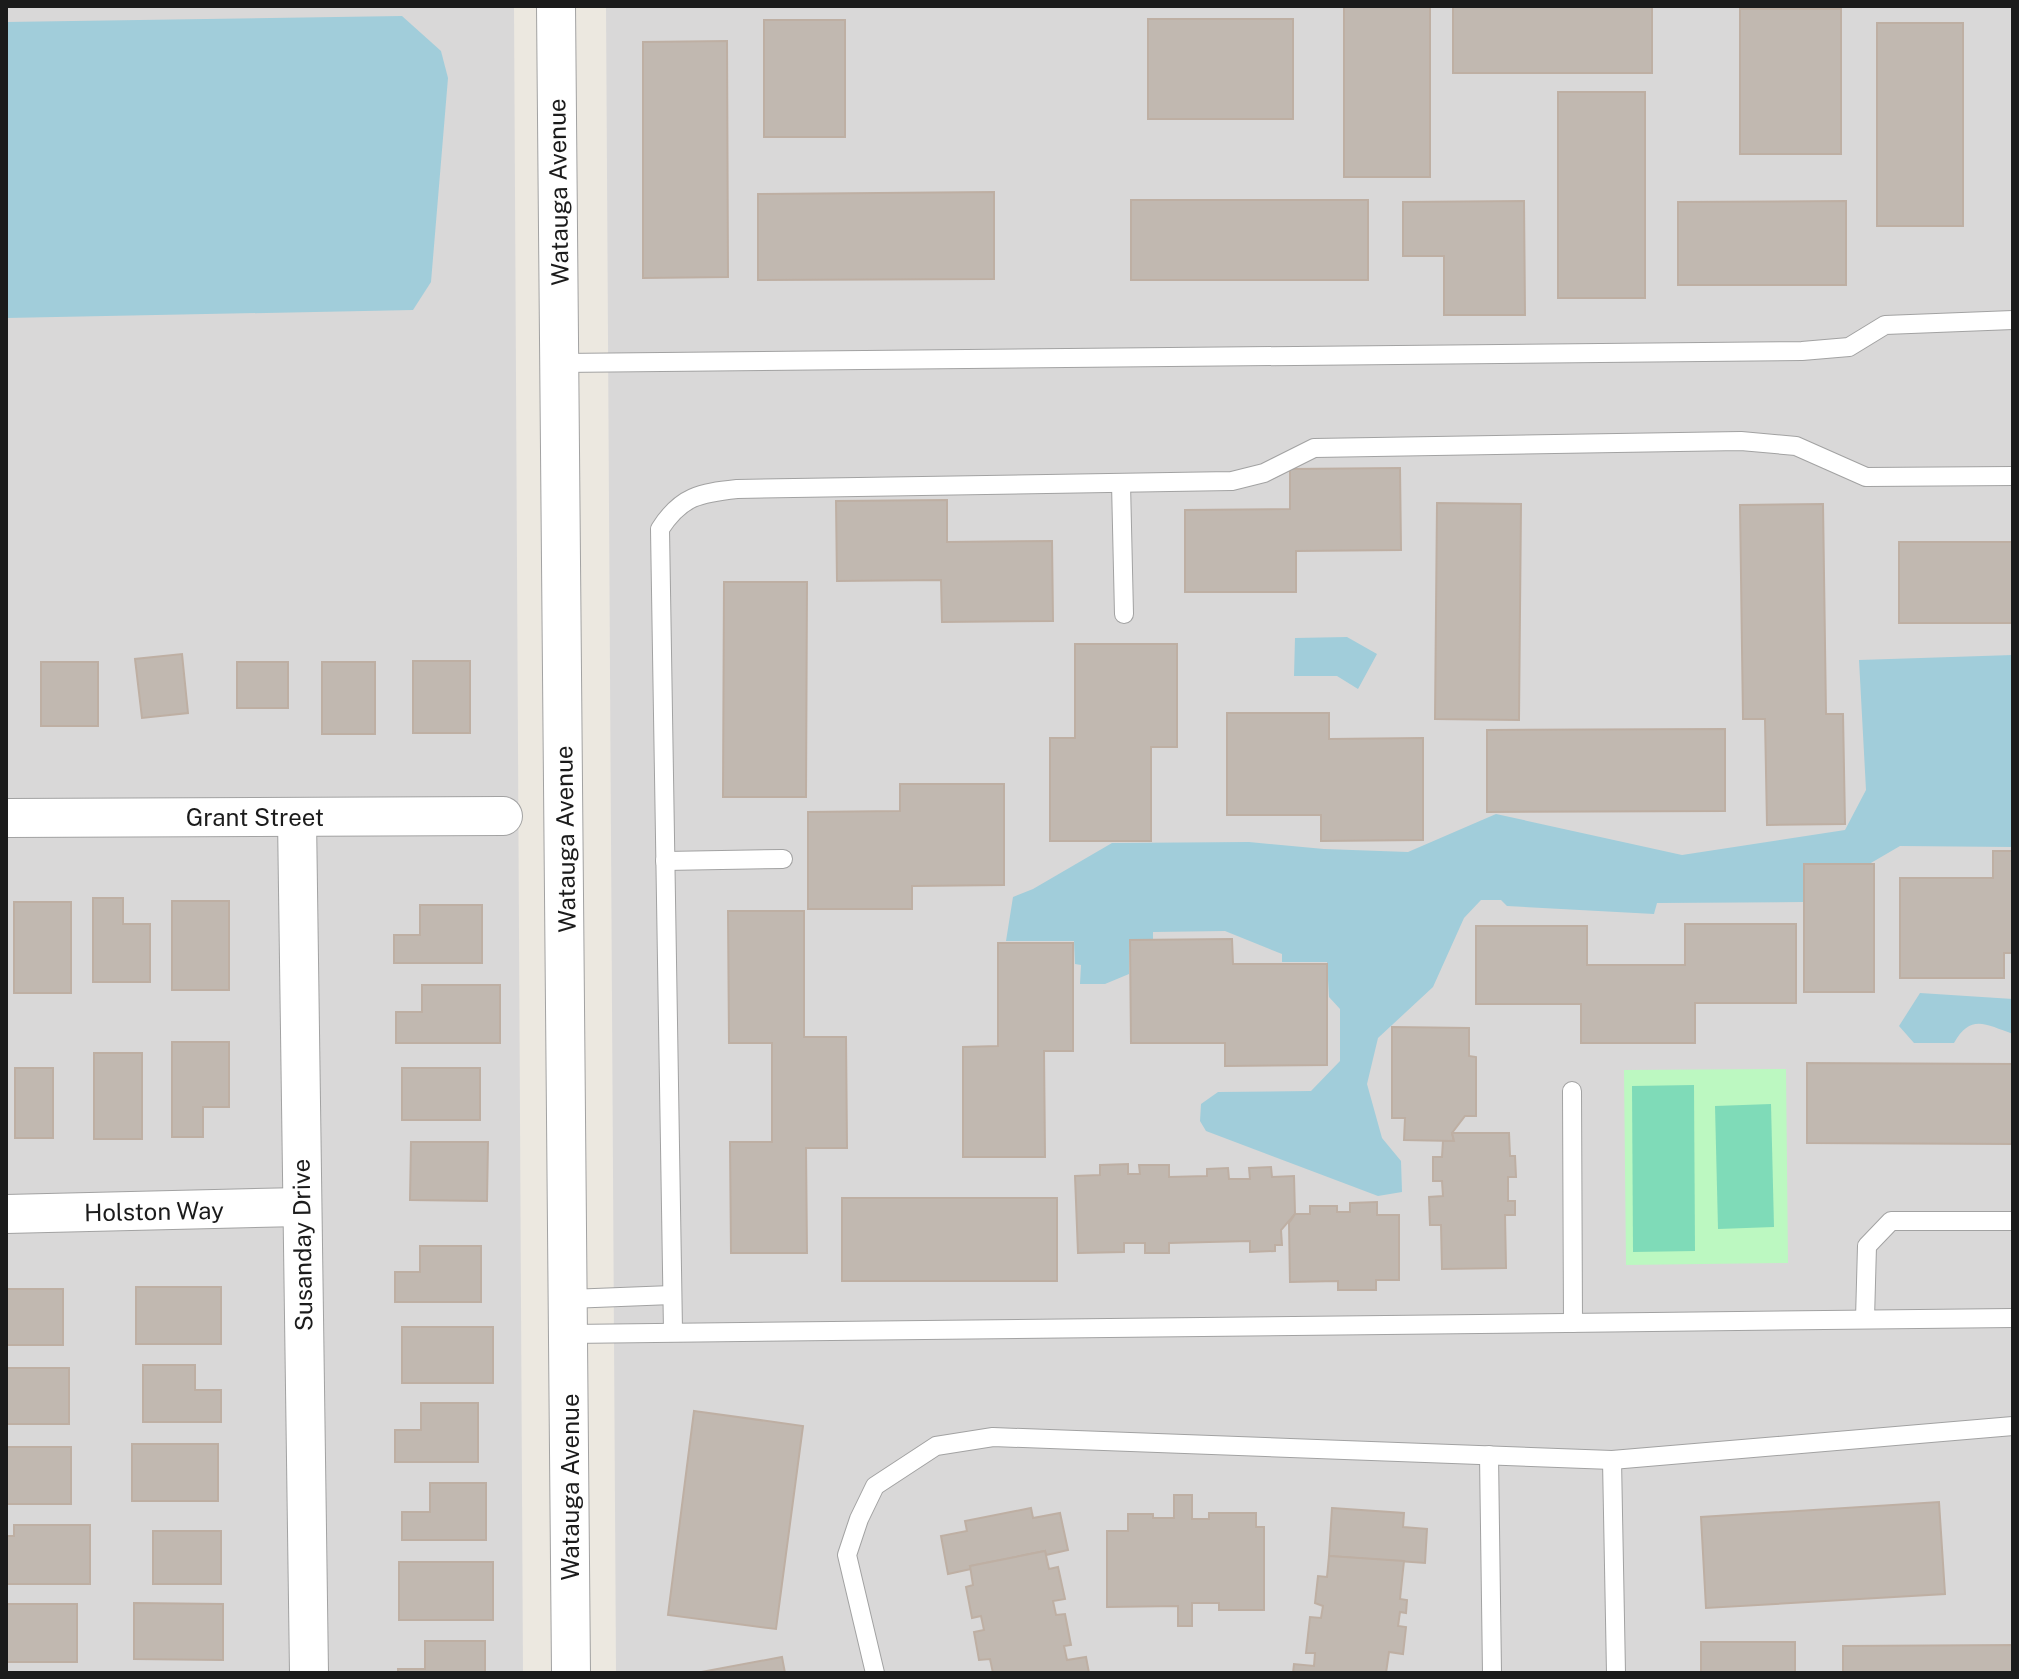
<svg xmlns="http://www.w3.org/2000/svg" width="2019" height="1679" viewBox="0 0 2019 1679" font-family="'Public Sans',sans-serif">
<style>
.residential{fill:#d9d8d8}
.park{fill:#bcf8c1}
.pitch{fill:#7fdbb8}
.water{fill:#a1cdda}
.building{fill:#c1b8b0;stroke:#beafa3;stroke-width:2}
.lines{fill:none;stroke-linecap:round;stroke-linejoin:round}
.service-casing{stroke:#a2a2a2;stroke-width:20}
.minor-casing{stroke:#a2a2a2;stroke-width:40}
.service{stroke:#fff;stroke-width:18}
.minor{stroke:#fff;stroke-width:38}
.labels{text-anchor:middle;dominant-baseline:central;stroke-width:6;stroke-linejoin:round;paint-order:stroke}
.street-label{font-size:24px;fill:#1b1b1b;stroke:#fff}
</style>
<rect width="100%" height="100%" fill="#ece8e0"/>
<g class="residential">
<polygon points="6,6 514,6 523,1673 6,1673"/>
<polygon points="606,6 2013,6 2013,1673 616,1673"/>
</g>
<polygon class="park" points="1786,1069 1788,1263 1626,1265 1624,1070"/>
<g class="pitch">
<polygon points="1694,1085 1695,1251 1633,1252 1632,1086"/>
<polygon points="1771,1104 1774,1227 1718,1229 1715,1106"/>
</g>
<g class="water">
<polygon points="402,16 441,51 448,78 431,282 413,310 6,318 6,22"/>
<polygon points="1347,637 1377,654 1358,689 1337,676 1294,676 1295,638"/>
<polygon points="2013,655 2013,847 1900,846 1804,902 1657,903 1654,914 1507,906 1501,900 1481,900 1464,918 1433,987 1378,1038 1367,1084 1382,1138 1401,1161 1402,1192 1378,1196 1206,1131 1200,1121 1201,1104 1218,1092 1311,1091 1340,1061 1340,1009 1329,997 1327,962 1282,962 1282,954 1225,931 1153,932 1153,939 1129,940 1129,974 1105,984 1080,984 1081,965 1075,964 1074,941 1006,941 1013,897 1033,889 1112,843 1249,842 1324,849 1408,852 1496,814 1682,855 1845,830 1866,790 1859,660"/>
<path d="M1920,993L2013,999V1034C1986,1025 1971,1013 1954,1043H1914L1899,1026Z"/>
</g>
<g class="building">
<rect x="1344" y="6" width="86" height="171"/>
<rect x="1453" y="6" width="199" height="67"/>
<rect x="1740" y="9" width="101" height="145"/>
<rect x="1148" y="19" width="145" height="100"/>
<rect x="764" y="20" width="81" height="117"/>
<rect x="1877" y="23" width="86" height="203"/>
<polygon points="727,41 728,277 643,278 643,42"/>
<rect x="1558" y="92" width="87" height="206"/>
<polygon points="994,192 994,279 758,280 758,194"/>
<rect x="1131" y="200" width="237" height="80"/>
<polygon points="1524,201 1525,315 1444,315 1444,256 1403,256 1403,202"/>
<polygon points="1846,201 1846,285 1678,285 1678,202"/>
<polygon points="1400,468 1401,550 1296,551 1296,592 1185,592 1185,510 1290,509 1290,469"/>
<polygon points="947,500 947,542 1052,541 1053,621 942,622 941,580 837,581 836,501"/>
<polygon points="1437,503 1521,504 1519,720 1435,719"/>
<polygon points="1823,504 1826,714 1843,714 1845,824 1767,825 1765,719 1743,719 1740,505"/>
<rect x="1899" y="542" width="114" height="81"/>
<polygon points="724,582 807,582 806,797 723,797"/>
<polygon points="1075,644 1177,644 1177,747 1151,747 1151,841 1050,841 1050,738 1075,738"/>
<polygon points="182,654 188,713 142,718 135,659"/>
<rect x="413" y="661" width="57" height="72"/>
<rect x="41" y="662" width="57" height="64"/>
<rect x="237" y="662" width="51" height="46"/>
<rect x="322" y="662" width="53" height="72"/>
<polygon points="1227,713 1329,713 1329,739 1423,738 1423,840 1321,841 1321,815 1227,815"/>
<polygon points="1725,729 1725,811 1487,812 1487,730"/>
<polygon points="900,784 1004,784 1004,885 912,886 912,909 808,909 808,812 900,811"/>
<polygon points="1993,851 2013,851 2013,953 2004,953 2004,978 1900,978 1900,878 1993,878"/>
<rect x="1804" y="864" width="70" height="128"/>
<polygon points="93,898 123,898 123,924 150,924 150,982 93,982"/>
<rect x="172" y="901" width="57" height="89"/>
<rect x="14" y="902" width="57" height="91"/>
<polygon points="420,905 482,905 482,963 394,963 394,935 420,935"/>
<polygon points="728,911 804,911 804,1037 846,1037 847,1148 806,1148 807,1253 731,1253 730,1142 772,1142 772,1043 729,1043"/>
<polygon points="1685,924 1796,924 1796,1003 1695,1003 1695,1043 1581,1043 1581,1004 1476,1004 1476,926 1587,926 1587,965 1685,965"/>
<polygon points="1232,939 1233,964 1327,964 1327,1065 1225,1066 1225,1043 1131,1043 1130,940"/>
<polygon points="998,943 1073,943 1073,1051 1044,1051 1045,1157 963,1157 963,1047 998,1046"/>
<polygon points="422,985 500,985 500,1043 396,1043 396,1012 422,1012"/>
<polygon points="1392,1027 1469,1028 1469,1056 1476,1057 1476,1116 1465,1116 1452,1133 1454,1141 1404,1140 1405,1118 1392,1118"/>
<polygon points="172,1042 229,1042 229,1107 203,1107 203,1137 172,1137"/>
<rect x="94" y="1053" width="48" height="86"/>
<polygon points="1807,1063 2013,1064 2013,1144 1807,1143"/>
<rect x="15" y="1068" width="38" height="70"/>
<rect x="402" y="1068" width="78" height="52"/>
<polygon points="1452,1133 1509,1133 1510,1156 1515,1156 1516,1177 1508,1177 1508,1201 1515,1201 1515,1215 1505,1215 1506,1268 1442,1269 1441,1225 1430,1225 1429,1197 1443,1196 1442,1181 1433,1181 1433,1157 1442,1157 1443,1141 1454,1141"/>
<polygon points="411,1142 488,1142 487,1201 410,1200"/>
<polygon points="1128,1164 1128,1174 1140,1174 1139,1165 1169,1165 1169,1177 1207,1176 1207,1169 1228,1168 1229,1179 1250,1179 1249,1168 1271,1167 1272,1177 1294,1176 1295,1214 1281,1230 1282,1245 1275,1245 1275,1251 1250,1252 1250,1241 1169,1243 1169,1253 1145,1253 1145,1243 1124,1243 1124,1252 1078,1253 1075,1176 1100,1175 1100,1165"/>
<rect x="842" y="1198" width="215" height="83"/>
<polygon points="1377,1202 1377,1215 1399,1215 1399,1280 1376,1280 1376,1290 1338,1290 1338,1281 1290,1282 1289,1223 1295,1214 1310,1214 1310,1206 1337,1206 1337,1212 1350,1212 1350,1203"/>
<polygon points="420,1246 481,1246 481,1302 395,1302 395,1272 420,1272"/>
<rect x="136" y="1287" width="85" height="57"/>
<rect x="6" y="1289" width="57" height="56"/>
<rect x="402" y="1327" width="91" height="56"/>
<polygon points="143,1365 195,1365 195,1390 221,1390 221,1422 143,1422"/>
<rect x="6" y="1368" width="63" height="56"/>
<polygon points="421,1403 478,1403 478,1462 395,1462 395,1430 421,1430"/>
<polygon points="694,1411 803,1426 776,1629 668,1615"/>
<rect x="132" y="1444" width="86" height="57"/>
<rect x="6" y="1447" width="65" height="57"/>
<polygon points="430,1483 486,1483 486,1540 402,1540 402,1512 430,1512"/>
<polygon points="1174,1495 1192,1495 1192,1519 1209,1519 1209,1513 1256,1513 1256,1527 1264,1527 1264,1610 1219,1610 1219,1603 1192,1603 1192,1626 1178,1626 1178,1606 1107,1607 1107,1531 1128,1531 1128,1514 1153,1514 1153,1518 1174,1518"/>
<polygon points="1939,1502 1945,1594 1706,1608 1701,1517"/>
<polygon points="1031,1508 1033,1518 1060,1513 1068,1550 1046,1555 1045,1551 970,1566 971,1569 948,1574 941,1536 967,1531 965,1521"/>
<polygon points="1332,1508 1404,1513 1403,1527 1427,1529 1425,1563 1329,1556"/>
<polygon points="14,1525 90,1525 90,1584 6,1584 6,1536 14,1536"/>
<rect x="153" y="1531" width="68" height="53"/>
<polygon points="1045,1551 1049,1569 1058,1567 1065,1599 1053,1601 1056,1615 1065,1614 1071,1645 1064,1646 1067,1660 1086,1657 1089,1673 993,1673 990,1659 979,1660 974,1632 984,1630 981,1616 972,1618 966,1587 973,1585 970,1566"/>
<polygon points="1329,1556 1404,1561 1400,1599 1407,1600 1406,1613 1400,1612 1398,1626 1406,1627 1403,1654 1389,1652 1386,1673 1293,1673 1294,1664 1314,1666 1315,1653 1306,1653 1310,1617 1321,1618 1323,1606 1315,1603 1318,1576 1327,1577"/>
<rect x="399" y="1562" width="94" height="58"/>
<polygon points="134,1603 223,1604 223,1660 134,1659"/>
<rect x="6" y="1604" width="71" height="58"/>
<polygon points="425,1641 485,1641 485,1673 398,1673 398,1669 425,1669"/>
<rect x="1701" y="1642" width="94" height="31"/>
<polygon points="2013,1645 2013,1673 1843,1673 1843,1646"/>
<polygon points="782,1657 785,1673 696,1673"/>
</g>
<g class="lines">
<defs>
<g id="service">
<polyline points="560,363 1802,351 1849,347 1885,325 2013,320"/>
<polyline points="1121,483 1124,614"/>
<polyline points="665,861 783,859"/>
<polyline points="1572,1091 1573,1323"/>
<polyline points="569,1299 672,1295"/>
<polyline points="1865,1319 1867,1246 1891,1221 2013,1221"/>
<path d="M673,1331L660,529C681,496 700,493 737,489L1232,481L1264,473L1314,448L1741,441L1796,446L1866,477L2013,476"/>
<polyline points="569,1334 2013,1318"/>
<polyline points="1489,1455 1492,1673"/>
<polyline points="1612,1460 1616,1673"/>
<polyline points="875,1673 847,1555 859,1519 875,1486 936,1446 993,1437 1612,1460 2013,1426"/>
</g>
<g id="minor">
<polyline points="556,6 571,1673"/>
<polyline points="6,818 503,816"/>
<polyline points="297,818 309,1673"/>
<polyline points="6,1214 301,1207"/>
</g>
</defs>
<use href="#service" class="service-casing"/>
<use href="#minor" class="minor-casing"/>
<use href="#service" class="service"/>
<use href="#minor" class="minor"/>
</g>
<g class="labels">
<g class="street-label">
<text transform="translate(558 192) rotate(-91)">Watauga Avenue</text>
<text x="255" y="817">Grant Street</text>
<text transform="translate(565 839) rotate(-91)">Watauga Avenue</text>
<text transform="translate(154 1211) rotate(-1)">Holston Way</text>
<text transform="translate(302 1245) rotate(-91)">Susanday Drive</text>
<text transform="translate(570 1487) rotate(-90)">Watauga Avenue</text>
</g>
</g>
<rect width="2019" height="1679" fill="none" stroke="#1b1b1b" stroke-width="16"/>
</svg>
